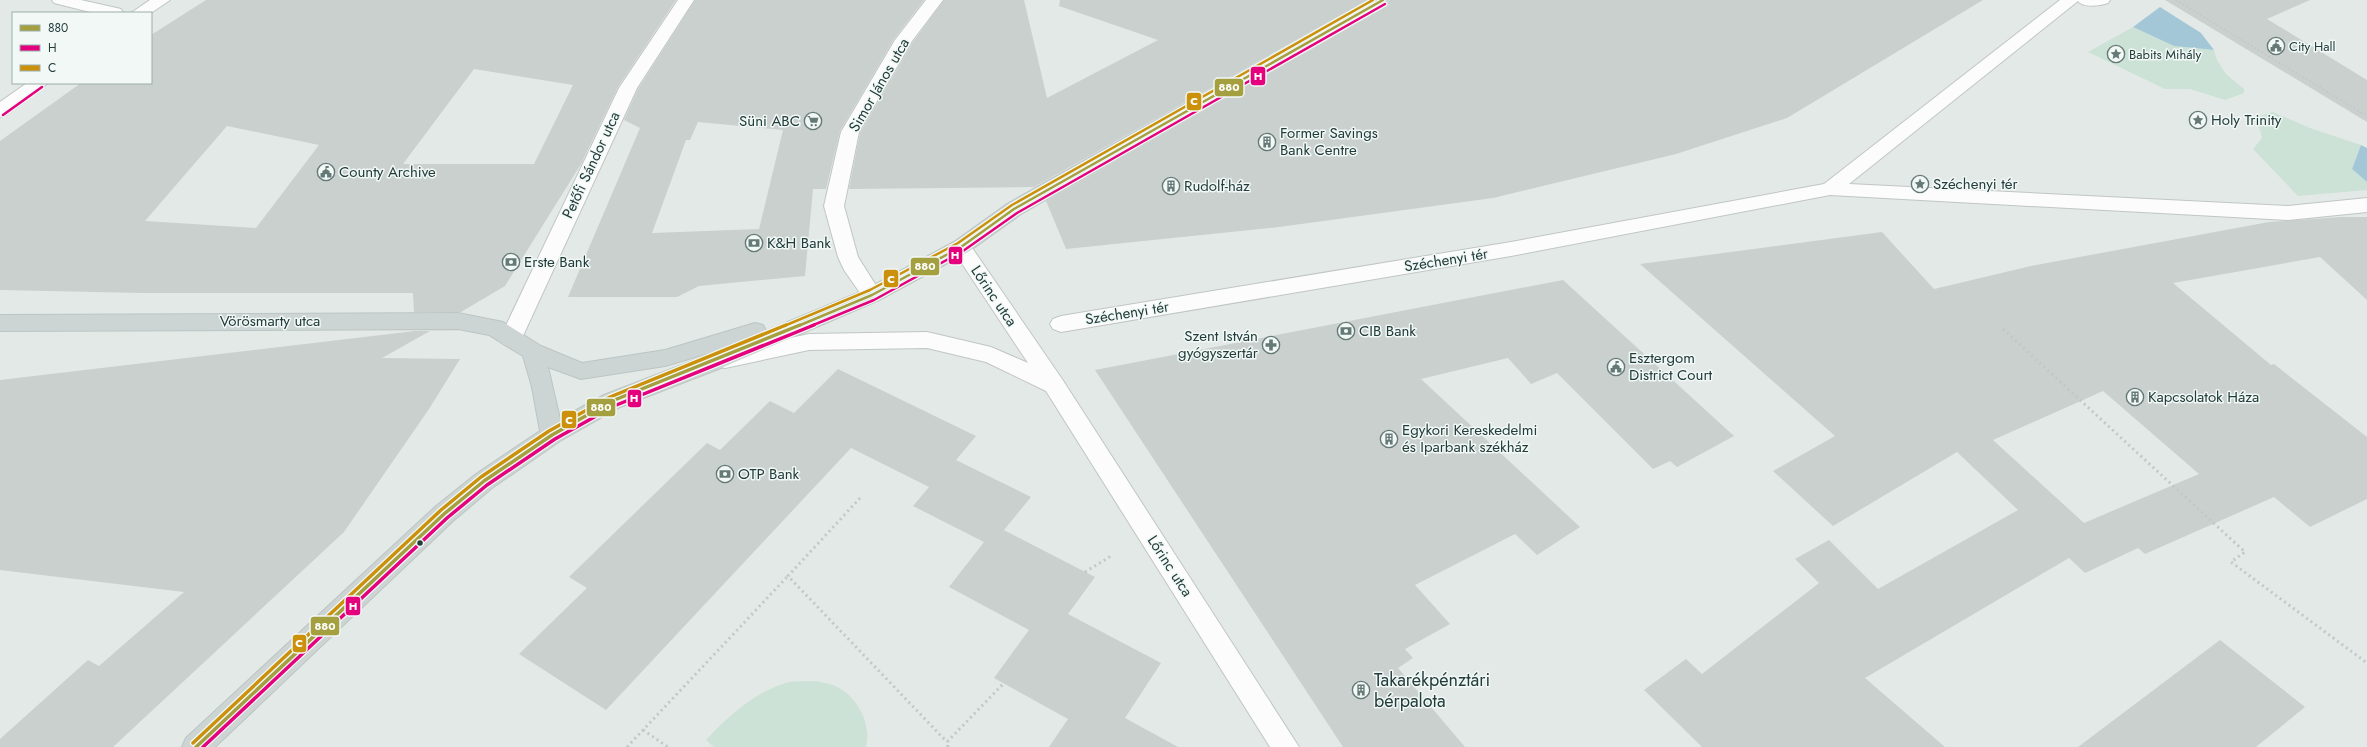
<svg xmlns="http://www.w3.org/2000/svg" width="2367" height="747" viewBox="0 0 2367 747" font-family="Jost,sans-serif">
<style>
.green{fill:#cce2d6}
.water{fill:#a4c7d7}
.building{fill:#cad0ce;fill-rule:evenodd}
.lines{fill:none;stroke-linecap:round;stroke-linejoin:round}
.minor-casing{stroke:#c0c6c4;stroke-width:2}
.major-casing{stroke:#bcc5c3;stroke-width:2}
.path-far1{stroke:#c0c9c8;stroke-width:2;stroke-dasharray:1.5 2.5;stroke-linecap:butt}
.path{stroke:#c0c9c8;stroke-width:3;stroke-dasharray:2 3.5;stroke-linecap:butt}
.minor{fill:#fbfcfb;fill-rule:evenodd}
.major{fill:#cdd5d4;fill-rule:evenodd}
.bus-1-far1-casing{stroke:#f1f8f6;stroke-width:5}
.bus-1-casing{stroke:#f1f8f6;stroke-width:6}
.bus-2-far1-casing{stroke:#f1f8f6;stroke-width:5}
.bus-2-casing{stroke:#f1f8f6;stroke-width:6}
.bus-3-far1-casing{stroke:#f1f8f6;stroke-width:5}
.bus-3-casing{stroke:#f1f8f6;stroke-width:6}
.bus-1-far1{stroke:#a49f3f;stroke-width:2.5}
.bus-1{stroke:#a49f3f;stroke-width:3.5}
.bus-2-far1{stroke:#e5007d;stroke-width:2.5}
.bus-2{stroke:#e5007d;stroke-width:3.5}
.bus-3-far1{stroke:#cc910b;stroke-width:2.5}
.bus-3{stroke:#cc910b;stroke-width:3.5}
.bus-dot{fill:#213c39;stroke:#f1f8f6;stroke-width:1.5}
.labels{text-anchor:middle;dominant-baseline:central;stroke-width:3;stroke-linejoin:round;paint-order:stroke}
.far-poi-label{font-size:13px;fill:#213c39;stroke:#f1f8f6;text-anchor:start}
.street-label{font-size:15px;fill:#213c39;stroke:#f1f8f6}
.poi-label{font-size:15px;fill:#213c39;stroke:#f1f8f6;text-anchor:start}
.near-poi-label{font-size:18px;fill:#213c39;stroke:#f1f8f6;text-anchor:start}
.line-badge{stroke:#f1f8f6;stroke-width:1.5}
.badge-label{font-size:11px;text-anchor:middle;font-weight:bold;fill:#fff}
</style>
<rect width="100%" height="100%" fill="#e3e9e7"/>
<g class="green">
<polygon points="2133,27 2174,46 2214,50 2217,60 2226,74 2244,89 2244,93 2225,100 2190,89 2165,89 2088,52"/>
<polygon points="2273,112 2310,128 2361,145 2352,169 2367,182 2367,190 2298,196 2253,149 2262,138 2260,130 2252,118"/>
<path d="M817,681C822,683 829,683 835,686C857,695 872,724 866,747H714L706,740C729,716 753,693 786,683C795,680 807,682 817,681Z"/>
</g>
<g class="water">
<polygon points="2160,7 2201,33 2214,50 2174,46 2133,27"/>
<polygon points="2361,145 2367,148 2367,182 2352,169"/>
</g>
<g class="building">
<path d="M206,0H676L618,87L581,164L505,286L461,312H414L413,293H142L0,290V141L81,83H151V35ZM474,69L573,85L534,164H403ZM227,126L319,145L256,228L145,221Z"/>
<path d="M695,0H924L894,39L840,131L826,189H813L805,276L699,286L677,297H568L640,128L624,120L638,89ZM698,122L783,130L759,229L652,233L686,140H690Z"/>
<polygon points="944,0 1024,0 1047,98 1158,40 1059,6 1060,0 1368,0 1034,187 849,189 860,133 913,42"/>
<polygon points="1392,0 1983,0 1787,118 1676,154 1493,198 1279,227 1066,249 1046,201 1390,4"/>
<polygon points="2165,0 2310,0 2267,19 2367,80 2367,122"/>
<path d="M2341,217H2367V300L2320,257L2173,283L2271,365L2274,364L2367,437V499L2310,527L2274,497L2145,554L2138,548L2085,573L2069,558L1865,678L1945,747H1702L1644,690L1686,659L1702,674L1819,583L1795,559L1829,540L1878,589L2018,510L1957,452L1833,526L1773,471L1835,436L1640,264L1882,232L1934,289L2031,266L2269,222ZM2103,391L2199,474L2084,523L1993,440Z"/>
<polygon points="1563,280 1734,436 1677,467 1670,461 1653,469 1557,373 1531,384 1508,358 1421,379 1580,527 1537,555 1515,534 1415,585 1450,624 1405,649 1413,658 1398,668 1465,747 1343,747 1095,370"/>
<polygon points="415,331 430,331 382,358 460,359 429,409 344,532 113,747 0,747 0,739 88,660 99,666 184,592 0,570 0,380"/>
<polygon points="838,369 976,436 956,460 1031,497 1004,530 1095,577 1068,614 1161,663 1125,718 1178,747 1049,747 1068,719 994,678 1029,630 949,587 984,542 913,506 929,487 851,448 606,710 519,654 587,588 569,577 707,443 720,450 770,401 794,413"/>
<polygon points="2220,640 2305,707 2256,747 2078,747"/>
</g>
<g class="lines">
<defs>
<g id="minor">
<polygon points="52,0 81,0 121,9 123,13 94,13 54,3"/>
<polygon points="150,0 170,0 151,13 131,13"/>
<polygon points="678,0 694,0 637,88 522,338 519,344 511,346 503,344 500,338 619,88"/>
<polygon points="926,0 943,0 912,41 859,132 844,206 858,257 882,295 879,300 872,302 865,300 844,270 838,257 824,206 841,132 895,40"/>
<path d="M2060,0H2110L2108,3C2100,6 2083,8 2078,1L1849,184L2288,206L2367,198V212L2288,220L1830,195L1511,256L1061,332L1053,329L1050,324L1053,319L1061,316L1511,242L1824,184Z"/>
<polygon points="27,83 48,83 6,115 0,117 0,102"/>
<polygon points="961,240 968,242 1062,379 1299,747 1270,747 1046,391 986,362 927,348 809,350 725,368 717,366 714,360 717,354 725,352 809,334 927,332 991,347 1028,363 951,247 954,242"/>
</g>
<path id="major" d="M1371,0H1391L1389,3L1021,214L968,252L879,300L721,368L620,407L560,441L492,488L453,521L215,747H182L186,738L435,507L476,474L540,431L532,387L523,356L489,335L458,329L0,331V315L458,313L503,322L541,346L582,363L665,350L755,323L763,325L766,331L865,290L954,242L1007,204ZM726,348L604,395L560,419L548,367L581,379L665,366Z"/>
</defs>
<use href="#minor" class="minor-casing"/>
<use href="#major" class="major-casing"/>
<polyline class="path-far1" points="2176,0 2367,116"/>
<g class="path">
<polyline points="2003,329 2245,552 2231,562 2367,663"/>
<polyline points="860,498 788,576 947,742"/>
<polyline points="1085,572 1111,556"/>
<polyline points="643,730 668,747"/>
<polyline points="627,747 788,576"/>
<polyline points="948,747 947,742 1004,683"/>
</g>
<use href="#minor" class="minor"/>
<use href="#major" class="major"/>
<defs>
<polyline id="bus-1-far1" points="798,326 872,295 961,247 1014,209 1383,0"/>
<polyline id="bus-1" points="196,747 444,514 484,481 552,435 612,401 800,325"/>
<g id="bus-2-far1">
<polyline points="3,115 42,87"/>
<polyline points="811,326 874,300 963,251 1017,213 1385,4"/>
</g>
<polyline id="bus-2" points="203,747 447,518 487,485 555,439 614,406 814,325"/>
<polyline id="bus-3-far1" points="784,326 870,290 958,243 1012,205 1373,0"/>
<polyline id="bus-3" points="193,743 441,510 481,477 549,431 610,397 786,325"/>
</defs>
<use href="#bus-1-far1" class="bus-1-far1-casing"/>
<use href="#bus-1" class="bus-1-casing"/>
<use href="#bus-2-far1" class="bus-2-far1-casing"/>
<use href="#bus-2" class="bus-2-casing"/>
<use href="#bus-3-far1" class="bus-3-far1-casing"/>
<use href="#bus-3" class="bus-3-casing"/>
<use href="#bus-1-far1" class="bus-1-far1"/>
<use href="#bus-1" class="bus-1"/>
<use href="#bus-2-far1" class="bus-2-far1"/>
<use href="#bus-2" class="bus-2"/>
<use href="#bus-3-far1" class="bus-3-far1"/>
<use href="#bus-3" class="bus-3"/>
</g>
<defs>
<symbol id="civic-ring" viewBox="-11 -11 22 22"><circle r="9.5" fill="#f1f8f6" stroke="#657976" stroke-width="1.5"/><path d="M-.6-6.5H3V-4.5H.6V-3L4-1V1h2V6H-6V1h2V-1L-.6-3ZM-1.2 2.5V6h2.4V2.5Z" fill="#657976"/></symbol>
<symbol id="sight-ring" viewBox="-11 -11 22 22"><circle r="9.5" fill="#f1f8f6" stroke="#657976" stroke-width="1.5"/><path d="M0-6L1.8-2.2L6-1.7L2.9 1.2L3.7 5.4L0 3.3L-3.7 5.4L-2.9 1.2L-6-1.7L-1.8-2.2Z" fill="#657976"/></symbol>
<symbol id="supermarket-ring" viewBox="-11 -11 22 22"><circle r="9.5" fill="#f1f8f6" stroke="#657976" stroke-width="1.5"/><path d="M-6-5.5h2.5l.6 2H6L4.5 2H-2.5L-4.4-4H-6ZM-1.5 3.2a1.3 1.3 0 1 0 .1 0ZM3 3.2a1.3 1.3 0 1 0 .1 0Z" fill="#657976"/></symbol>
<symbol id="building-ring" viewBox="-11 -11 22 22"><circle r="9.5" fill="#f1f8f6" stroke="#657976" stroke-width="1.5"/><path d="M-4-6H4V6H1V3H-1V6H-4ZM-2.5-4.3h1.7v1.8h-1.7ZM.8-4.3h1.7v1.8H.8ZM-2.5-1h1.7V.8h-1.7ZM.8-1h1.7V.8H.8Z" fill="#657976"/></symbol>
<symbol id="bank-ring" viewBox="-11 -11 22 22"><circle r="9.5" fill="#f1f8f6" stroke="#657976" stroke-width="1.5"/><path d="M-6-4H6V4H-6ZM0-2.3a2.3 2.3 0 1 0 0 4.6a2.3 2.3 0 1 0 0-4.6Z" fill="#657976"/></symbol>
<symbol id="pharmacy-ring" viewBox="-11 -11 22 22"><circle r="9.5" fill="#f1f8f6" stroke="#657976" stroke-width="1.5"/><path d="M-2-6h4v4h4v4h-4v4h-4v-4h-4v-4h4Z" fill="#657976"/></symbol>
</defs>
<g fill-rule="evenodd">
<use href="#civic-ring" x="2266" y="36" width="20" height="20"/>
<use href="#sight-ring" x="2106" y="44" width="20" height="20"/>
<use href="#sight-ring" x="2188" y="110" width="20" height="20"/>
<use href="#supermarket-ring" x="803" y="111" width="20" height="20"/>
<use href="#building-ring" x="1257" y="132" width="20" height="20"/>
<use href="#civic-ring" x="316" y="162" width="20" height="20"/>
<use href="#sight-ring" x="1910" y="174" width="20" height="20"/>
<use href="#building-ring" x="1161" y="176" width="20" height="20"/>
<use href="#bank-ring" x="744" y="233" width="20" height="20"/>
<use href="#bank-ring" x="501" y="252" width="20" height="20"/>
<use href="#bank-ring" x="1336" y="321" width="20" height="20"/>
<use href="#pharmacy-ring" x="1261" y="335" width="20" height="20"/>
<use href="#civic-ring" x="1606" y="357" width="20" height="20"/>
<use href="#building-ring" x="2125" y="387" width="20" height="20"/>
<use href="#building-ring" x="1379" y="429" width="20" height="20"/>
<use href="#bank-ring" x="715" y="464" width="20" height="20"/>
<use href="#building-ring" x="1351" y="680" width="20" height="20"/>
</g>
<circle class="bus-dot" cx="420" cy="543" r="3.5"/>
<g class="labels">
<g class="far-poi-label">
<text x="2289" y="46">City Hall</text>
<text x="2129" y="54">Babits Mihály</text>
</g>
<g class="street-label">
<text transform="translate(879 85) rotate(-60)">Simor János utca</text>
<text transform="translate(591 165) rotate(-65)">Petőfi Sándor utca</text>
<text transform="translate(1446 260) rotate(-9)">Széchenyi tér</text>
<text transform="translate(994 296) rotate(56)">Lőrinc utca</text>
<text transform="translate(1127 313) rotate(-9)">Széchenyi tér</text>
<text x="270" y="321">Vörösmarty utca</text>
<text transform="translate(1170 566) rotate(57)">Lőrinc utca</text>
</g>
<g class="poi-label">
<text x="2211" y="120">Holy Trinity</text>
<text x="800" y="121" text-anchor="end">Süni ABC</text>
<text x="1280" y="133">Former Savings<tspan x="1280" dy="17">Bank Centre</tspan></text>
<text x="339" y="172">County Archive</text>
<text x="1933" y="184">Széchenyi tér</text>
<text x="1184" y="186">Rudolf-ház</text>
<text x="767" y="243">K&amp;H Bank</text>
<text x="524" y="262">Erste Bank</text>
<text x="1359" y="331">CIB Bank</text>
<text x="1258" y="336" text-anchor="end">Szent István<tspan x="1258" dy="17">gyógyszertár</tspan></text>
<text x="1629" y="358">Esztergom<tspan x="1629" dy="17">District Court</tspan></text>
<text x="2148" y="397">Kapcsolatok Háza</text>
<text x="1402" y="430">Egykori Kereskedelmi<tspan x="1402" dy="17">és Iparbank székház</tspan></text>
<text x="738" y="474">OTP Bank</text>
</g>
<g class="near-poi-label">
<text x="1374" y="680">Takarékpénztári<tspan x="1374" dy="21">bérpalota</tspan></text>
</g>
</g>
<g class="line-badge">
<rect x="1250" y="66" width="16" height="20" rx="4" fill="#e5007d"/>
<rect x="1214" y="78" width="30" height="19" rx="4" fill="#a49f3f"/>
<rect x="1186" y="92" width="16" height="19" rx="4" fill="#cc910b"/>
<rect x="948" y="246" width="15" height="19" rx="4" fill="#e5007d"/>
<rect x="910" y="257" width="30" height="19" rx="4" fill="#a49f3f"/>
<rect x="883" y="269" width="16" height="19" rx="4" fill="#cc910b"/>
<rect x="627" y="389" width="15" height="19" rx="4" fill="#e5007d"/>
<rect x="586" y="398" width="30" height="19" rx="4" fill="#a49f3f"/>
<rect x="561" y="410" width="16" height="19" rx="4" fill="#cc910b"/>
<rect x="345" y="596" width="16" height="20" rx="4" fill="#e5007d"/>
<rect x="310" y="616" width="30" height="20" rx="4" fill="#a49f3f"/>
<rect x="292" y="634" width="15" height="19" rx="4" fill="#cc910b"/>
</g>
<g class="badge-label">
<text x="1258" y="80">H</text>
<text x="1229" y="91">880</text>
<text x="1194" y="105">C</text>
<text x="955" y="259">H</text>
<text x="925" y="270">880</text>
<text x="891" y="283">C</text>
<text x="634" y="402">H</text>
<text x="601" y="411">880</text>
<text x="569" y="424">C</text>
<text x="353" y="610">H</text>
<text x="325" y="630">880</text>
<text x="299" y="647">C</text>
</g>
<rect x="12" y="12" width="140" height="72" fill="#f1f8f6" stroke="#9eadaa"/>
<rect x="20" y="25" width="20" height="6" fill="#a49f3f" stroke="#9eadaa"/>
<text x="48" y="32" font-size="12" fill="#213c39">880</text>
<rect x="20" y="45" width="20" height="6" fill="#e5007d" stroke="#9eadaa"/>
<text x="48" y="52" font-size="12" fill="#213c39">H</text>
<rect x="20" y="65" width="20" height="6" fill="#cc910b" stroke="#9eadaa"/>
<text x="48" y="72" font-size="12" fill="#213c39">C</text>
</svg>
